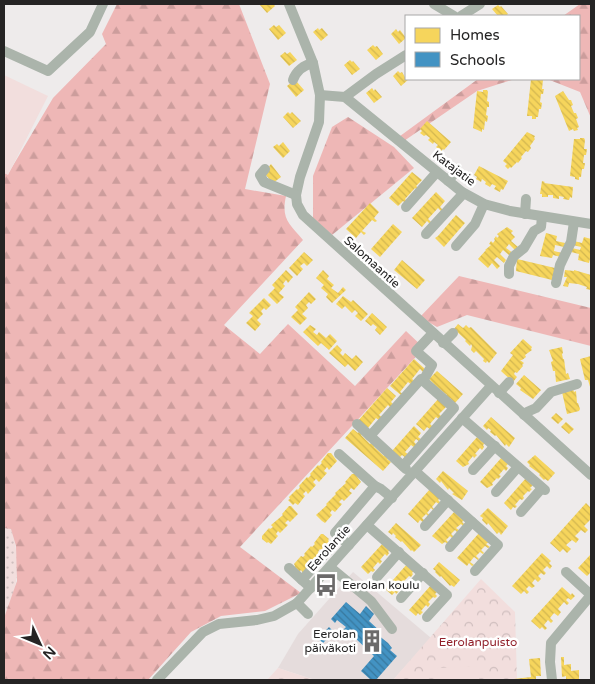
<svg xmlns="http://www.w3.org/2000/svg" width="595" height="684" viewBox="0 0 595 684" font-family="'Varela Round',sans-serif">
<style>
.built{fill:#e5dcdc}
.grass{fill:url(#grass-dots)}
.forest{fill:url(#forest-firs)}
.park{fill:url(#park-crowns)}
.pitch{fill:#f2dedd}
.homes{fill:url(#homes-back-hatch)}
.schools{fill:url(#schools-back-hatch)}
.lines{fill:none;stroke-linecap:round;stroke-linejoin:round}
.minor{stroke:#abb4ab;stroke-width:10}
.labels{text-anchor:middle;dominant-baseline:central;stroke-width:5;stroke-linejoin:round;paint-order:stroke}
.street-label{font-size:12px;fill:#252424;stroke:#fff}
.poi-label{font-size:12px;fill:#252424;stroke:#fff;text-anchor:start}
.park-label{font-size:12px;fill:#92212b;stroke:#fff}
</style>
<defs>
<pattern id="grass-dots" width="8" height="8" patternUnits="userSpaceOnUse" patternTransform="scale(1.25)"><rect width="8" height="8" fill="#f2dedd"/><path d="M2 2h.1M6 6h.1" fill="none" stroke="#cfbebe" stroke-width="1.8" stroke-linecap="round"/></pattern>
<pattern id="forest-firs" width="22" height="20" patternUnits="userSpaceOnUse" patternTransform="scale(1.25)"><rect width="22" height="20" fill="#eeb7b6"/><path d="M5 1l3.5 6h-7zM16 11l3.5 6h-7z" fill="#cc9d9c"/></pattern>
<pattern id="park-crowns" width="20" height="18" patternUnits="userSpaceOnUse" patternTransform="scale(1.25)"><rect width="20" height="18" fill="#f2dedd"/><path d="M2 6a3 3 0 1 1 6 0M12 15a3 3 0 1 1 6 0" fill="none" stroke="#cfbebe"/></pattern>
<pattern id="homes-back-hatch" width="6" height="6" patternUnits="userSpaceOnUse" patternTransform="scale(1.25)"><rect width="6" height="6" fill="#f6d55c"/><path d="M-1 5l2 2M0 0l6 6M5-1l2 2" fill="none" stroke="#d3b750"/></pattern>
<pattern id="schools-back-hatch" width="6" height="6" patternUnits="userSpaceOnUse" patternTransform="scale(1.25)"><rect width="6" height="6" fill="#4393c3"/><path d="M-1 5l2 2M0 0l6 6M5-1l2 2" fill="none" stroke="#38789e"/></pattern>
</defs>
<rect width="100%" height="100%" fill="#eeebeb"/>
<polygon class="built" points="353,572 431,638 393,680 315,680 278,668 298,634"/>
<path class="grass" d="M4,528H11C21,560 19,588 4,618Z"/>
<g class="forest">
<path d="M117,4H239L270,84L245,189L286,196C281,219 289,223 303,240L224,325L260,354L288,324L355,386L406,331L424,348L240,547L301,593L265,611L221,616L191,632L148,680H4V618L17,581L16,546L11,529L4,528V173L8,174L53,98L106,44L102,34Z"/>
<polygon points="580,4 591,4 591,118 580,92 547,79 579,79 579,16 563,16"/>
<polygon points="478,79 515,79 477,91 401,143 396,139"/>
<polygon points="348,117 394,147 414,168 332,235 313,218 313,176 332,127"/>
<polygon points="459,276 591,308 591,346 467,315 437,327 420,317"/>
</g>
<g class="park">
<polygon points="481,579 515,612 517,680 393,680"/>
<polygon points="278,668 315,680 267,680"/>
</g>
<g class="pitch">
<polygon points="4,75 48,96 8,175 4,173"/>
<polygon points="478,666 479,680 438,680 437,668"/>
</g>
<g class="homes">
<polygon points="259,4 273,4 275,6 267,13"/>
<polygon points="498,5 500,7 501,6 508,14 506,16 498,16 492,9"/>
<polygon points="274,25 276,27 279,25 286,33 278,40 269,29"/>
<polygon points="318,28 319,30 322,28 328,35 321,41 313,32"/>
<polygon points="396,29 398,32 400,30 406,38 399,44 391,34"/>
<polygon points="373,45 375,47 377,46 383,54 376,60 367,50"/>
<polygon points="285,52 287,54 290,52 297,60 289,66 280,56"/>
<polygon points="350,60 352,62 353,61 360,69 352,75 344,65"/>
<polygon points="398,71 400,73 402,72 406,79 409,79 401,86 393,76"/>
<polygon points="531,79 543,80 542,89 544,89 543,94 541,94 540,102 542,103 541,109 539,109 538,117 536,117 536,119 532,119 532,116 527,116"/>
<polygon points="292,82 297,82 304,90 296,97 287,86"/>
<polygon points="372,88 374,91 375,89 382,97 374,103 366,93"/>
<polygon points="483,90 487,90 488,92 487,101 489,102 489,107 487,107 486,115 488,116 487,122 485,121 484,130 482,129 482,132 473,128 477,91 483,92"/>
<polygon points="563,91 569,100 571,100 573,105 571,106 574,113 576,113 578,118 576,119 579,127 577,128 578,130 574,131 573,129 569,131 555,96"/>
<polygon points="288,112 290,114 292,112 301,121 293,128 283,117"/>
<polygon points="427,121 451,142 444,150 443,149 441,151 436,147 438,145 434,142 433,144 428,140 430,138 426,135 424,136 420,133 422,131 420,129"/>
<polygon points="527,132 535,136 534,138 535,139 530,146 531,148 528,152 526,151 521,157 522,158 518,163 517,162 511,168 510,167 508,169 505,166 507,164 503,161"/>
<polygon points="580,138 584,138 585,140 584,149 587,149 586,155 584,155 583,163 585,163 584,169 582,169 581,177 579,177 579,180 575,179 575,177 570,176 574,139 580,139"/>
<polygon points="283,142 290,151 283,158 273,147 277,144 279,146"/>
<polygon points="271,164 281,177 273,183 264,173"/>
<polygon points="479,166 508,181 503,190 501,189 500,192 494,189 496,186 492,184 490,187 485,184 486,182 482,179 481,182 476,179 477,177 474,175"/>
<polygon points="412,172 422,180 416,186 420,189 418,191 415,188 405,199 408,202 407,204 403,201 398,206 389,198"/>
<polygon points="542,181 545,182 544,183 573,187 572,198 570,197 569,200 563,199 564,197 559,196 559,199 553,198 553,195 548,195 548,197 542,197 542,194 540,194"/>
<polygon points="436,192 445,201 440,207 443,210 441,211 438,208 428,219 431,222 430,224 427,221 422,227 412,218"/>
<polygon points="370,203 379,212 374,218 377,221 375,222 372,220 362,231 366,233 364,235 361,232 356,238 346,229"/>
<polygon points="456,215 465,223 444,247 435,238 438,236"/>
<polygon points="393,224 402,232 380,257 371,249"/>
<polygon points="507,227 513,231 511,233 515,237 511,241 518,247 515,250 509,244 506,248 513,253 510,256 503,250 500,254 506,260 504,263 497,257 494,260 500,266 497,269 492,263 488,268 478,259 486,250 485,250 491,245 489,244 491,241 493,243 495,240 494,239 496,236 497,238 499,236 497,234"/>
<polygon points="546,233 557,236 556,241 565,243 564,247 555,245 554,251 562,253 561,257 553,255 552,258 540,256"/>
<polygon points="584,237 591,239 591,255 589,263 578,260 579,254 571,252 572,248 580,250 581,247 573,245 574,241 582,243"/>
<polygon points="304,252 313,260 307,266 304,263 300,266 303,269 297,276 289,268"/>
<polygon points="517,259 555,268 552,280 516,271"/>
<polygon points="402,260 425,280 417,289 394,270"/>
<polygon points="286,270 293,277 288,283 286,280 283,284 285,286 279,293 284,297 277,304 268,295 275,288 272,285"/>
<polygon points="323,270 329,276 327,279 334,285 331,288 338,293 343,287 346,290 332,303 326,297 328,294 321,288 324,285 316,278"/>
<polygon points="565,270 574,271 574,270 591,275 591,290 586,289 587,287 578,284 569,283 568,287 563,286 567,277 564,277"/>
<polygon points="309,292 316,299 311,304 309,302 306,305 308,308 302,314 307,318 300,325 291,317 298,310 295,307"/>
<polygon points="343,296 351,302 353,300 368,314 361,321 355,316 358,313 355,310 352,313 345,306 342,309 336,304"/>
<polygon points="264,298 271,305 266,310 264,308 261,311 263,314 257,320 261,324 255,331 246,323 253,316 249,313"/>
<polygon points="372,313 387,327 380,335 375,330 377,327 373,324 371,326 365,321"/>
<polygon points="458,324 463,328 466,325 469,328 471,327 497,353 489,363 487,361 486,363 483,361 484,359 476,351 474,353 471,350 472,346 471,344 470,346 465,341 466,340 454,329"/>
<polygon points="310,325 316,329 313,332 317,335 319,332 326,338 330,334 337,341 329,350 321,343 318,346 303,332"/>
<polygon points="523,339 532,347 531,349 532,350 525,355 526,357 522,360 520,360 524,363 522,365 523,366 517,373 515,372 514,374 517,377 513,382 501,371 513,355 510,353"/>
<polygon points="337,345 342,350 340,353 343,356 345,353 352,359 356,355 363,362 355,371 348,364 345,367 329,353"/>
<polygon points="562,347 563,353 562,354 563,359 564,359 566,374 568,373 570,379 556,382 555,371 553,371 551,362 553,361 549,350"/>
<polygon points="591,356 591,390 588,380 585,380 580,359"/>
<polygon points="414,359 426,370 423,372 420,369 412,379 415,381 412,385 408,382 400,392 403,394 402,396 390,386"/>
<polygon points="437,371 463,394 455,403 450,398 447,401 445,398 447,395 437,387 435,390 431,387 434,384 429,379"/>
<polygon points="524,375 541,390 533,399 520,390 521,388 516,384"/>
<polygon points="387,388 396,396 391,402 394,405 391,408 388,405 379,415 383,418 380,421 376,418 368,428 357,422"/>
<polygon points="573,389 574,392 576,391 577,403 578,403 580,409 579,411 567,414 562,392"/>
<polygon points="439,398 447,406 439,414 442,417 440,420 436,417 430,424 433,427 431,430 427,427 424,431 416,424"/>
<polygon points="556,413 563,419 558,424 551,418"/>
<polygon points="491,417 515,438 509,447 506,444 505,446 496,435 495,436 490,432 491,430 488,428 487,430 483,426"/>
<polygon points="566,422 574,429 569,434 561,427"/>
<polygon points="414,426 421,433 418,437 422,440 420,442 416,439 414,442 417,445 415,448 411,445 405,452 409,455 406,458 402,455 399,458 392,451"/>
<polygon points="353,429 358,433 360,430 363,432 361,435 370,444 373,441 376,444 374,447 384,456 386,453 390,456 387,459 391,462 383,471 345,438"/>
<polygon points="478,436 486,442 483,445 484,447 482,450 480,448 475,454 477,455 474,458 473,456 468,462 469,464 463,467 456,461"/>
<polygon points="328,453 331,453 337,461 329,470 327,467 324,471 327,473 319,482 316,479 313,482 316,485 308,494 306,491 303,494 305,496 298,505 295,503 293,505 288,500 290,499 289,497 297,489 298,490 300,487 299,486 307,477 308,478 311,475 310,474 318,465 319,466 322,463 321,462"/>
<polygon points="535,455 555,473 548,481 545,479 544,480 539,475 540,474 529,466 530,465 527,462"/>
<polygon points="502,457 509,463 506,466 508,468 506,471 504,469 499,475 501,476 498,479 497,478 492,483 493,485 487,488 480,482"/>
<polygon points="443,471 468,491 462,500 452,494 454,493 449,488 448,490 441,481 440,483 436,479"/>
<polygon points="352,474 355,474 361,482 354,490 351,488 349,491 352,493 344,501 342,499 339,502 342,504 335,512 332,510 330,513 332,515 325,523 322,521 316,515 327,505 326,504 336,494 335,493 346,483 345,482"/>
<polygon points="526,478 533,485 530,488 532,489 529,492 528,491 523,496 524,498 522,500 520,499 515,505 517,506 515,508 513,507 511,510 504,503"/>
<polygon points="430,489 440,498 438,500 441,503 440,505 436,502 432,507 435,510 434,511 431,508 427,513 430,515 429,517 426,514 422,518 425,521 424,523 420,520 418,523 408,514"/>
<polygon points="586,503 591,508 591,521 590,520 584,526 588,530 585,533 581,530 575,536 579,539 576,543 572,540 566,545 571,549 567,553 563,549 560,552 550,543"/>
<polygon points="289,506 291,506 298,514 290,522 288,520 285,523 288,525 280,533 278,531 276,534 278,536 271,544 268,542 267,543 262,539 262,536 269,528 270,529 273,527 271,525 283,515 282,514"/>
<polygon points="488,508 508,526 501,535 499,532 497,534 488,523 487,525 482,520 483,518 480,516"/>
<polygon points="455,511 464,520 462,522 465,525 464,527 461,524 456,528 460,531 458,533 455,530 451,534 454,537 453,539 450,536 446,540 449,543 448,544 445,542 442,544 432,536"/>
<polygon points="396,523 421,545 414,552 412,550 411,551 402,541 401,542 395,537 396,536 393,533 392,535 388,532"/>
<polygon points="479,533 489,542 486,544 490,547 488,548 485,546 481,550 484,553 483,554 480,552 476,556 479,559 478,560 474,557 470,562 474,565 472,566 469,563 467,566 457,558"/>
<polygon points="321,534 323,534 329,539 328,540 330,543 323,551 320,549 318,552 320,554 313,562 310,560 308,562 311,565 303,573 301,570 299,572 294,567 295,566 294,564 301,556 303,557 305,555 304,554 311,546 312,547 315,544 314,543"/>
<polygon points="384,542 391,548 388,552 389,553 387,556 385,554 380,560 382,561 380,564 378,562 373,568 375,570 373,572 371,571 368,574 361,567"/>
<polygon points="542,553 551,561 549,563 552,566 550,569 547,566 543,570 546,573 544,575 541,573 538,576 541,579 538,582 535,579 532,583 535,586 532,588 529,586 526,589 529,592 527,594 524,591 521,594 512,586"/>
<polygon points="591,554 591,575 590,573 587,576 578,568"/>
<polygon points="439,562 460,580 454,587 451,585 450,586 441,576 440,577 435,572 436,571 433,569"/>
<polygon points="408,563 415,569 412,573 413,574 411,577 409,576 404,581 406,583 404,585 402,584 397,589 399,591 396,594 395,592 392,595 385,589"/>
<polygon points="432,584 439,590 435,594 437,596 435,598 433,597 428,602 430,604 428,607 426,605 421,611 423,612 420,615 418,613 416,616 409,610"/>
<polygon points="562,587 571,595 572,593 575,596 571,600 568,598 566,600 569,603 567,605 564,602 558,609 561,612 558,616 554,613 550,618 553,621 551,623 548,620 544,625 547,628 545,630 542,627 540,629 531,621"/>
<polygon points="561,657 564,657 564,665 571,664 571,671 579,670 579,680 566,680 566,676 562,677"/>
<polygon points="540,658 541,676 536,676 536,680 514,680 514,679 531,677 529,659"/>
</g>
<g class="schools">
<polygon points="346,602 360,614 366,606 374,614 369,621 381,632 378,635 388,643 392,648 390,650 397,656 376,680 371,680 361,671 374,656 353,636 352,638 343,630 346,627 337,620 335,623 331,619"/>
<polygon points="329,627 334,632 323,643 318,639"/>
</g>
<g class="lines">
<g class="minor">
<polyline points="289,4 313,63 320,95 319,122 300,177 296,195 297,204 303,215 591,475"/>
<polyline points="434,4 454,16"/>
<polyline points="461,16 480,4"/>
<polyline points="4,51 48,71 90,32 103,4"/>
<path d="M293,80C296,71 304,65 313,63"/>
<polyline points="320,95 345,97 462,192 484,204 510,211 591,224"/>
<polyline points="345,97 376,74 406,55"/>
<polyline points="265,169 260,175 264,182 296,195"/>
<polyline points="448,181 457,170"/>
<polyline points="406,207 437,172"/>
<polyline points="525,214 526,199"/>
<polyline points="426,234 461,196 462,192"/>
<polyline points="456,246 475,224 484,204"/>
<polyline points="509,274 509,266 514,256 524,248 534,231 541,227 542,217"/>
<polyline points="556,283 560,265 571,242 574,222"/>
<polyline points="443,343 453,333"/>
<polyline points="423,381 432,365 416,351 433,333"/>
<polyline points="499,393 509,382"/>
<polyline points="524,415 527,412 536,408 551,392 577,384"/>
<polyline points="462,418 545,490"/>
<polyline points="357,424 406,469"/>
<polyline points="370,436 421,379 454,408 403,466"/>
<polyline points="339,454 375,486 381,489 392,498"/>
<polyline points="473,470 495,446"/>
<polyline points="415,471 498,545 475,571"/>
<polyline points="496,492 518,467"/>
<polyline points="521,512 542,488"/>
<polyline points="367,525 447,595 427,617"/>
<polyline points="425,526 448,500"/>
<polyline points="349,545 335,533 375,486"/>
<polyline points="450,547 472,522"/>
<polyline points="330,567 371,601 392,629"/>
<polyline points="289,568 302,580"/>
<polyline points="566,572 591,595"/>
<polyline points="377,577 399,552"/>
<polyline points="311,588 302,580 340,537"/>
<polyline points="401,598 423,573"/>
<polyline points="297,603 308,614"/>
<polyline points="157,680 203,632 219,624 257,620 274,616 297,603 491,386"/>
<polyline points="552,680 550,662 551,643 591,595"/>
</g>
</g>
<defs>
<symbol id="bus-bare" viewBox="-9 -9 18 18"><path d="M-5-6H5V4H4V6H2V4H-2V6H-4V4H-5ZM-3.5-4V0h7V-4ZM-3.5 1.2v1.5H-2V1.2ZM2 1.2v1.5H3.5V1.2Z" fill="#6b6a6a" stroke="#fff" stroke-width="2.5" paint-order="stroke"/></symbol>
<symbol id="building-bare" viewBox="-9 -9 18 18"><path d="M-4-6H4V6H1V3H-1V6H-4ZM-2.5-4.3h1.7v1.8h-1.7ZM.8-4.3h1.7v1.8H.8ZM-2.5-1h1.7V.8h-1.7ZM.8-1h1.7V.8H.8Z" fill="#6b6a6a" stroke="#fff" stroke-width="2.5" paint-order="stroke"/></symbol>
</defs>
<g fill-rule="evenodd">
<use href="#bus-bare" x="310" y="569" width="32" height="32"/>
<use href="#building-bare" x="356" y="625" width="32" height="32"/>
</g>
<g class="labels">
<g class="street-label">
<text transform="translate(454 168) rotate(37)">Katajatie</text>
<text transform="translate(372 262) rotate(42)">Salomaantie</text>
<text transform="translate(329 548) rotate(-48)">Eerolantie</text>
</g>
<g class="poi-label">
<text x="342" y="585">Eerolan koulu</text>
<text x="356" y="634" text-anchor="end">Eerolan<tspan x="356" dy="14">päiväkoti</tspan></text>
</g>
<g class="park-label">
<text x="478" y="642">Eerolanpuisto</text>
</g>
</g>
<rect width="595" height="684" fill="none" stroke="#252424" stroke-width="10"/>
<rect x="405" y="15" width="175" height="65" fill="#ffffff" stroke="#a8a7a7"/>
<rect x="415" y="28" width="25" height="15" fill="#f6d55c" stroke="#a8a7a7"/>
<text x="450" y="40" font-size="15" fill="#252424">Homes</text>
<rect x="415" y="52" width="25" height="15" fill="#4393c3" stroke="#a8a7a7"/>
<text x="450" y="65" font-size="15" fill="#252424">Schools</text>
<g transform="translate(40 644) rotate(134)" stroke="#ffffff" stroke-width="4" paint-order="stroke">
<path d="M0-4L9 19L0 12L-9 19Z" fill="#252424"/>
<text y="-8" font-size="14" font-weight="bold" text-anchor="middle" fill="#252424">N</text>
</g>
</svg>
